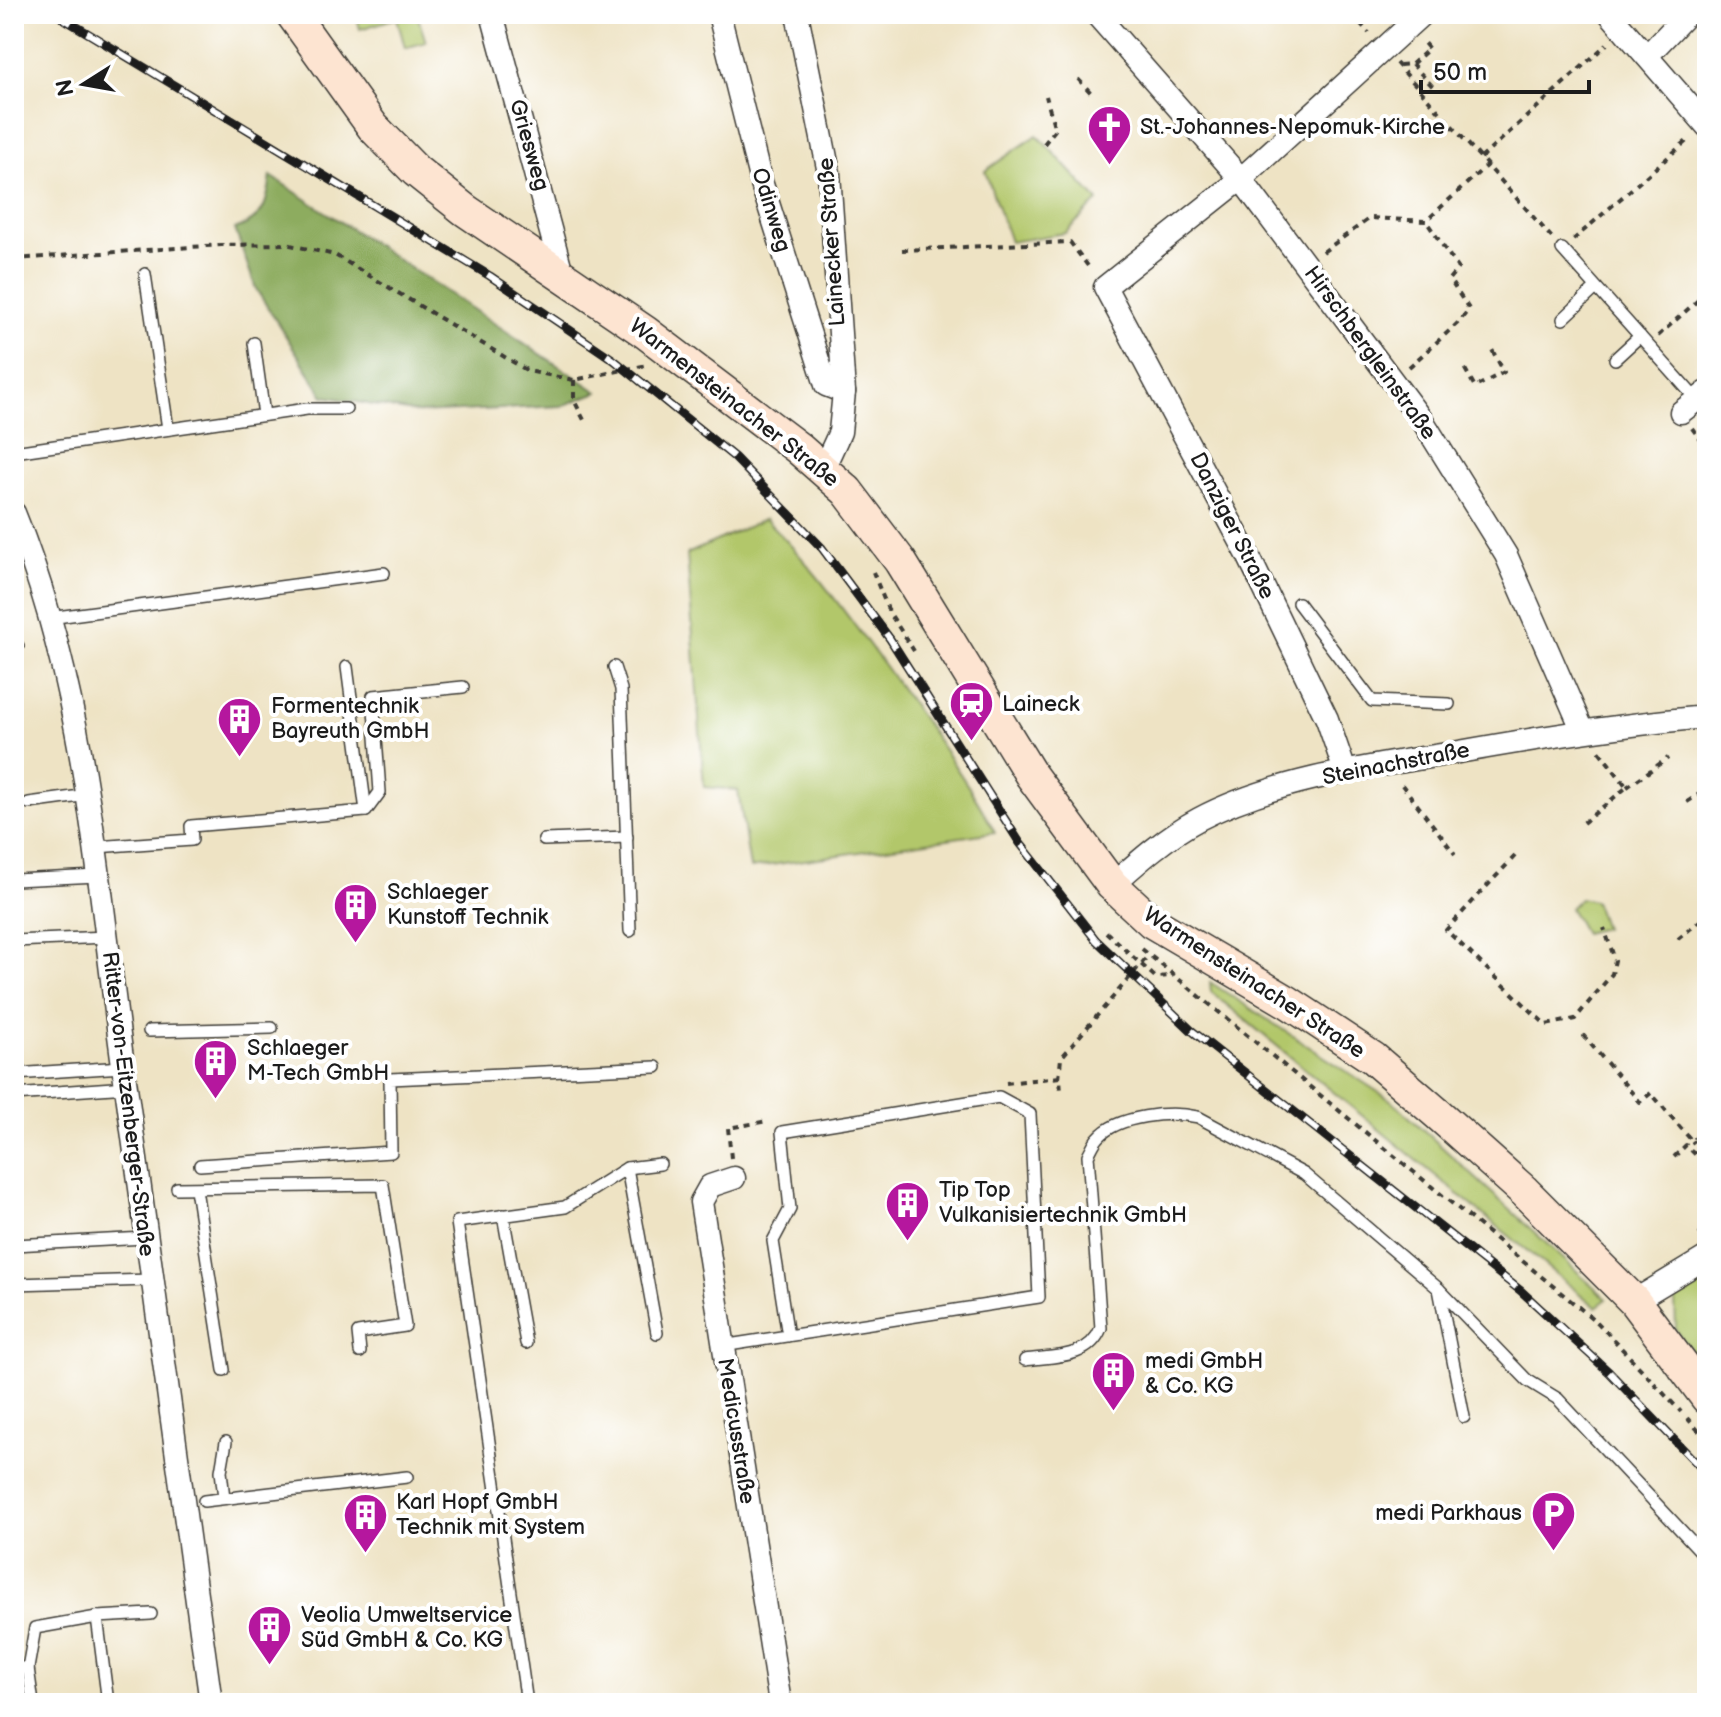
<svg xmlns="http://www.w3.org/2000/svg" width="1721" height="1717" viewBox="0 0 1721 1717" font-family="'Balsamiq Sans',sans-serif">
<style>
.green{fill:#b2c76b;stroke:#677244;stroke-width:2}
.forest{fill:#8dac5f;stroke:#54643e;stroke-width:2}
.lines{fill:none;stroke-linecap:round;stroke-linejoin:round}
.lane-casing{stroke:#3c3a35;stroke-width:14}
.street-casing{stroke:#3c3a35;stroke-width:25}
.secondary-casing{stroke:#3c3a35;stroke-width:35}
.path{stroke:#3c3a35;stroke-width:4;stroke-dasharray:6 6;stroke-linecap:butt}
.lane{stroke:#fff;stroke-width:11}
.street{stroke:#fff;stroke-width:22}
.secondary{stroke:#fde4d1;stroke-width:32}
.rail-casing{stroke:#1c1c1c;stroke-width:9}
.rail{stroke:#fff;stroke-width:6;stroke-dasharray:18;stroke-linecap:butt}
.labels{text-anchor:middle;dominant-baseline:central;stroke-width:8;stroke-linejoin:round;paint-order:stroke}
.poi-label{font-size:22px;fill:#1c1c1c;stroke:#fff;text-anchor:start}
.street-label{font-size:22px;fill:#1c1c1c;stroke:#fff}
</style>
<rect width="100%" height="100%" fill="#fff"/>
<filter id="ink" filterUnits="userSpaceOnUse"><feTurbulence type="fractalNoise" baseFrequency=".0125" numOctaves="2"/><feDisplacementMap in="SourceGraphic" scale="16" xChannelSelector="R" yChannelSelector="G"/><feConvolveMatrix kernelMatrix="1 2 1 2 8 2 1 2 1" color-interpolation-filters="sRGB"/></filter>
<filter id="wash" filterUnits="userSpaceOnUse"><feTurbulence type="fractalNoise" baseFrequency=".006" numOctaves="4" result="noise"/><feDisplacementMap in="SourceGraphic" scale="32" xChannelSelector="R" yChannelSelector="G"/><feGaussianBlur stdDeviation="1.8" result="paint"/><feColorMatrix in="noise" values="0 0 0 0 0 0 0 0 0 0 0 0 0 0 0 0 0 1.4 0 .05"/><feComposite in="paint" operator="in"/></filter>
<g filter="url(#wash)">
<rect width="100%" height="100%" fill="#eee3c4"/>
<g class="green">
<polygon points="356,14 417,14 426,42 405,48 397,18 360,29"/>
<polygon points="1037,135 1098,201 1065,233 1010,242 985,171"/>
<path d="M765,519C811,563 846,614 884,665C923,720 963,773 995,832L750,868L738,790L704,787L687,554Z"/>
<polygon points="1580,898 1594,901 1604,928 1584,933 1570,908"/>
<polygon points="1210,982 1392,1101 1607,1299 1596,1307 1211,992"/>
<polygon points="1707,1275 1707,1362 1702,1366 1676,1330 1675,1299"/>
</g>
<path class="forest" d="M271,176L598,392L562,406L418,413L324,396L256,289L235,229C264,219 267,205 271,176Z"/>
</g>
<g filter="url(#ink)">
<g class="lines">
<defs>
<g id="lane">
<polyline points="1562,249 1697,400"/>
<polyline points="145,274 168,429"/>
<polyline points="1563,319 1596,288"/>
<polyline points="254,343 264,415"/>
<polyline points="1615,359 1640,336"/>
<polyline points="14,452 307,409 346,409"/>
<polyline points="1298,603 1372,701 1449,704"/>
<polyline points="49,618 384,573"/>
<polyline points="14,647 18,646"/>
<polyline points="614,667 621,689 630,931"/>
<polyline points="29,803 88,795"/>
<polyline points="366,811 380,792 373,696 463,687"/>
<polyline points="544,840 627,837"/>
<polyline points="96,847 192,840 191,826 366,811 347,667"/>
<polyline points="14,880 98,876"/>
<polyline points="14,941 107,937"/>
<polyline points="149,1031 272,1028"/>
<polyline points="14,1074 123,1067"/>
<polyline points="14,1095 127,1087"/>
<polyline points="200,1165 391,1152 390,1079 656,1067"/>
<polyline points="627,1168 660,1164"/>
<polyline points="177,1188 383,1185 405,1326 358,1333 360,1352"/>
<polyline points="196,1189 224,1370"/>
<polyline points="503,1215 526,1343"/>
<polyline points="14,1245 145,1238"/>
<polyline points="14,1284 151,1280"/>
<polyline points="1439,1289 1464,1417"/>
<polyline points="722,1346 1039,1297 1030,1114 999,1097 782,1132 790,1209 773,1241 788,1336"/>
<path d="M1025,1360C1054,1356 1089,1359 1101,1328L1088,1155C1091,1150 1094,1142 1098,1138C1117,1115 1171,1111 1198,1117L1304,1174L1439,1289L1527,1380L1558,1399L1707,1558"/>
<polyline points="224,1498 221,1471 226,1442"/>
<polyline points="204,1501 407,1477"/>
<polyline points="97,1617 108,1703"/>
<polyline points="14,1668 28,1668 35,1628 97,1617 151,1614"/>
<polyline points="28,1668 33,1703"/>
<polyline points="527,1703 457,1222 565,1207 627,1168 657,1333"/>
</g>
<g id="street">
<polyline points="492,14 563,277"/>
<polyline points="719,14 760,178 826,385 844,392"/>
<polyline points="797,14 829,173 844,392 840,432 823,469"/>
<polyline points="1096,14 1241,179 1424,423 1506,555 1583,731"/>
<polyline points="1610,14 1707,126"/>
<polyline points="1647,56 1687,14"/>
<polyline points="1681,412 1707,392"/>
<path d="M14,513C86,689 97,878 123,1065C153,1278 180,1491 211,1703"/>
<polyline points="1345,771 1327,719 1248,555 1105,287 1241,179 1422,14"/>
<path d="M1112,885C1139,861 1167,836 1199,819C1272,780 1372,766 1453,753C1537,738 1622,724 1707,717"/>
<polyline points="734,1178 710,1186 701,1202 780,1703"/>
<polyline points="1634,1301 1707,1257"/>
</g>
<polyline id="secondary" points="292,14 373,127 416,171 465,210 645,332 798,448 847,491 900,561 1031,775 1112,885 1152,922 1288,1002 1373,1058 1439,1115 1524,1191 1634,1301 1707,1398"/>
</defs>
<use href="#lane" class="lane-casing"/>
<use href="#street" class="street-casing"/>
<use href="#secondary" class="secondary-casing"/>
<g class="path">
<polyline points="1352,14 1369,33"/>
<polyline points="1396,63 1553,239"/>
<polyline points="1412,64 1436,90"/>
<polyline points="1400,65 1412,64 1429,49 1424,43"/>
<polyline points="1078,79 1094,96"/>
<polyline points="1044,144 1055,130 1046,96"/>
<polyline points="1481,158 1607,44"/>
<polyline points="1573,240 1690,138"/>
<polyline points="902,250 1070,242 1091,270"/>
<polyline points="1323,252 1370,218 1426,221 1487,165"/>
<polyline points="14,259 221,245 286,244 335,255 528,371 574,380 647,365"/>
<polyline points="1658,336 1707,292"/>
<polyline points="1409,367 1459,322 1469,309 1449,279 1458,268 1426,221"/>
<polyline points="1465,369 1475,387 1504,372 1490,346"/>
<polyline points="574,380 574,400 585,422"/>
<polyline points="1692,428 1707,449"/>
<polyline points="873,572 889,612 914,651"/>
<polyline points="1402,785 1455,854"/>
<polyline points="1627,787 1668,758"/>
<polyline points="1687,802 1707,789"/>
<polyline points="1583,823 1627,787 1599,751"/>
<polyline points="1515,856 1446,930 1546,1025 1575,1019 1612,974 1615,960 1604,928"/>
<polyline points="1106,932 1155,977 1173,976"/>
<polyline points="1678,939 1707,915"/>
<polyline points="1142,949 1598,1323 1681,1412"/>
<polyline points="1583,1035 1640,1102 1651,1093 1692,1141 1698,1136 1707,1146"/>
<polyline points="1059,1078 1061,1058 1148,956"/>
<polyline points="1006,1083 1060,1077 1061,1093"/>
<polyline points="1674,1157 1686,1145 1696,1155 1701,1151 1692,1141"/>
<polyline points="731,1158 728,1128 768,1121"/>
<polyline points="1699,1235 1707,1229"/>
<polyline points="1687,1418 1707,1440"/>
</g>
<use href="#lane" class="lane"/>
<use href="#street" class="street"/>
<use href="#secondary" class="secondary"/>
<defs>
<polyline id="rail" points="56,14 490,276 614,360 734,457 822,548 890,639 1020,843 1096,940 1191,1030 1521,1291 1609,1372 1707,1474"/>
</defs>
<use href="#rail" class="rail-casing"/>
<use href="#rail" class="rail"/>
</g>
</g>
<defs>
<symbol id="church-pin" viewBox="-11 -11 22 30"><path d="M0 17L-7.5 6A9.5 9.5 0 1 1 7.5 6Z" fill="#b5179e" stroke="#fff"/><path d="M-1.2-6h2.4v3.5h3.3v2.4h-3.3V6h-2.4V-.1h-3.3v-2.4h3.3Z" fill="#fff"/></symbol>
<symbol id="station-pin" viewBox="-11 -11 22 30"><path d="M0 17L-7.5 6A9.5 9.5 0 1 1 7.5 6Z" fill="#b5179e" stroke="#fff"/><path d="M-3-6H3Q5-6 5-4V2Q5 4 3 4L4.5 6H3L1.5 4h-3L-3 6H-4.5L-3 4Q-5 4-5 2V-4Q-5-6-3-6ZM-3.5-4v3h7v-3ZM-3.5 1v1.5H-2V1ZM2 1v1.5H3.5V1Z" fill="#fff"/></symbol>
<symbol id="building-pin" viewBox="-11 -11 22 30"><path d="M0 17L-7.5 6A9.5 9.5 0 1 1 7.5 6Z" fill="#b5179e" stroke="#fff"/><path d="M-4-6H4V6H1V3H-1V6H-4ZM-2.5-4.3h1.7v1.8h-1.7ZM.8-4.3h1.7v1.8H.8ZM-2.5-1h1.7V.8h-1.7ZM.8-1h1.7V.8H.8Z" fill="#fff"/></symbol>
<symbol id="parking-pin" viewBox="-11 -11 22 30"><path d="M0 17L-7.5 6A9.5 9.5 0 1 1 7.5 6Z" fill="#b5179e" stroke="#fff"/><path d="M-3.5-5.5H1a3.5 3.5 0 0 1 0 7H-1V5.5H-3.5ZM-1-3.4V-.6H.8a1.4 1.4 0 0 0 0-2.8Z" fill="#fff"/></symbol>
</defs>
<g fill-rule="evenodd">
<use href="#church-pin" x="1084" y="102" width="51" height="69"/>
<use href="#station-pin" x="946" y="678" width="51" height="69"/>
<use href="#building-pin" x="214" y="694" width="51" height="69"/>
<use href="#building-pin" x="330" y="880" width="51" height="69"/>
<use href="#building-pin" x="190" y="1036" width="51" height="69"/>
<use href="#building-pin" x="882" y="1178" width="51" height="69"/>
<use href="#building-pin" x="1088" y="1348" width="51" height="69"/>
<use href="#parking-pin" x="1528" y="1488" width="51" height="69"/>
<use href="#building-pin" x="340" y="1490" width="51" height="69"/>
<use href="#building-pin" x="244" y="1602" width="51" height="69"/>
</g>
<g class="labels">
<g class="poi-label">
<text x="1140" y="127">St.-Johannes-Nepomuk-Kirche</text>
<text x="1002" y="704">Laineck</text>
<text x="271" y="706">Formentechnik<tspan x="271" dy="25">Bayreuth GmbH</tspan></text>
<text x="387" y="892">Schlaeger<tspan x="387" dy="25">Kunstoff Technik</tspan></text>
<text x="247" y="1048">Schlaeger<tspan x="247" dy="25">M-Tech GmbH</tspan></text>
<text x="939" y="1190">Tip Top<tspan x="939" dy="25">Vulkanisiertechnik GmbH</tspan></text>
<text x="1145" y="1361">medi GmbH<tspan x="1145" dy="25">&amp; Co. KG</tspan></text>
<text x="396" y="1502">Karl Hopf GmbH<tspan x="396" dy="25">Technik mit System</tspan></text>
<text x="1522" y="1513" text-anchor="end">medi Parkhaus</text>
<text x="301" y="1615">Veolia Umweltservice<tspan x="301" dy="25">Süd GmbH &amp; Co. KG</tspan></text>
</g>
<g class="street-label">
<text transform="translate(529 145) rotate(74)">Griesweg</text>
<text transform="translate(771 210) rotate(73)">Odinweg</text>
<text transform="translate(832 242) rotate(-94)">Lainecker Straße</text>
<text transform="translate(1370 353) rotate(54)">Hirschbergleinstraße</text>
<text transform="translate(734 403) rotate(38)">Warmensteinacher Straße</text>
<text transform="translate(1232 526) rotate(63)">Danziger Straße</text>
<text transform="translate(1396 764) rotate(-11)">Steinachstraße</text>
<text transform="translate(1254 983) rotate(33)">Warmensteinacher Straße</text>
<text transform="translate(128 1104) rotate(83)">Ritter-von-Eitzenberger-Straße</text>
<text transform="translate(736 1431) rotate(81)">Medicusstraße</text>
</g>
</g>
<rect width="1721" height="1717" fill="none" stroke="#fff" stroke-width="48"/>
<g transform="translate(84 84) rotate(259)" stroke="#ffffff" stroke-width="6" paint-order="stroke">
<path d="M0-6L14 30L0 20L-14 30Z" fill="#1c1c1c"/>
<text y="-12" font-size="22" font-weight="bold" text-anchor="middle" fill="#1c1c1c">N</text>
</g>
<path d="M1421 80v12h168v-12" fill="none" stroke="#1c1c1c" stroke-width="4"/>
<text x="1433" y="80" font-size="24" fill="#1c1c1c" stroke="#ffffff" stroke-width="6" paint-order="stroke">50 m</text>
</svg>
